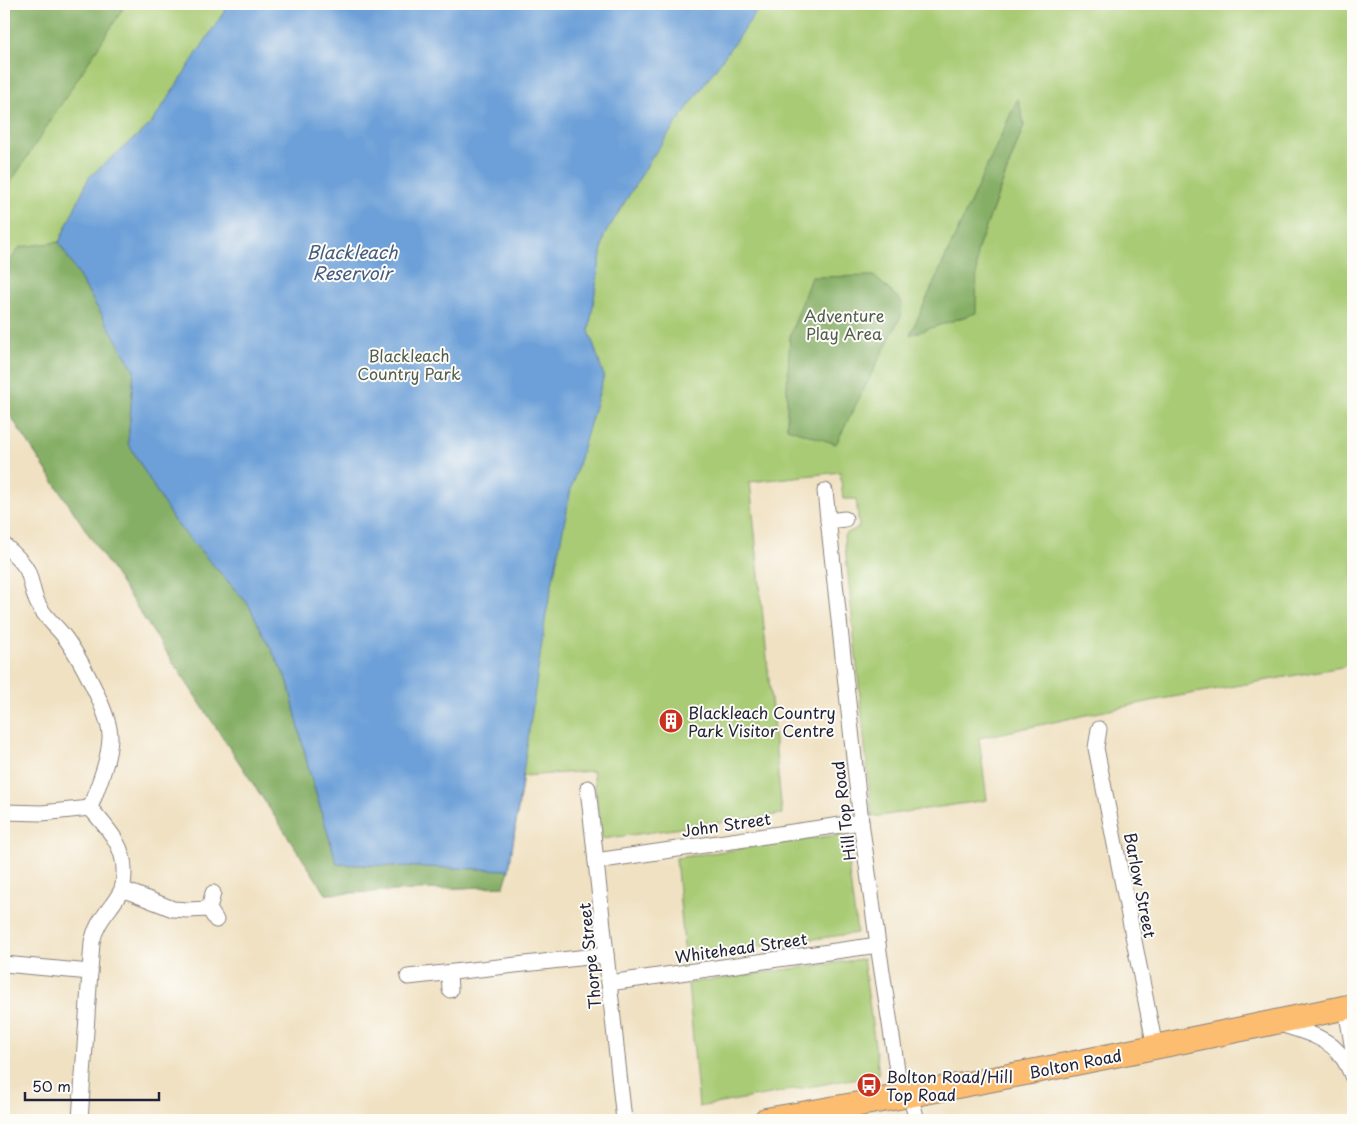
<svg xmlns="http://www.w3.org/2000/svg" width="1357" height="1124" viewBox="0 0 1357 1124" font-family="'Playpen Sans',sans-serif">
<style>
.green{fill:#a9cb74;stroke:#667658;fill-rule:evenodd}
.forest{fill:#86af66;stroke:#546850}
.water{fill:#6da0d8;stroke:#48618a}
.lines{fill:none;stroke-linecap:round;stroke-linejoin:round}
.street-casing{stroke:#89827e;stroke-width:17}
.primary-casing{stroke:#89827e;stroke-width:26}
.street{stroke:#fff;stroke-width:15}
.primary{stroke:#fcbd6f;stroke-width:24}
.labels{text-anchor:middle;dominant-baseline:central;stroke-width:4;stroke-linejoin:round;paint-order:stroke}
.park-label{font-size:16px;fill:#515d4f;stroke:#fdfcf7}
.poi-label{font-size:16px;fill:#22223b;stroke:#fdfcf7;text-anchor:start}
.street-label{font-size:16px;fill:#22223b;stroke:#fdfcf7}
.water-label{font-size:18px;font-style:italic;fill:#445b82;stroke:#fdfcf7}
</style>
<rect width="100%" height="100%" fill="#fdfcf7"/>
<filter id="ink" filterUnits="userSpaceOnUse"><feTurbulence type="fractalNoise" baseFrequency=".02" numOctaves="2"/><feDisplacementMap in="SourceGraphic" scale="10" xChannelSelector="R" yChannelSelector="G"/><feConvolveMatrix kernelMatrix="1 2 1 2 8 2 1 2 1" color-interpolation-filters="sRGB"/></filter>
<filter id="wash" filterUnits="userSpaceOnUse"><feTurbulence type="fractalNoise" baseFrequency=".0096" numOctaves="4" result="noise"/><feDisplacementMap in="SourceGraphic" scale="20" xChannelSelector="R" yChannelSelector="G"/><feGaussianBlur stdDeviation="1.12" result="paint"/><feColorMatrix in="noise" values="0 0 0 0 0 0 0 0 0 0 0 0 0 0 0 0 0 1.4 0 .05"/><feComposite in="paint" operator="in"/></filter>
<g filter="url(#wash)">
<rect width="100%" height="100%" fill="#f0e1c2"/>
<g class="green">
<path d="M4,4H1006V7L1056,4H1353V665L1156,700L979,738L987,800L872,817L844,535L859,527L856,499H843L840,472L750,482L782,814L602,839L593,771L523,776L509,870L504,886L326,894L4,406ZM1018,99L1024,125L977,251L911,335Z"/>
<polygon points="844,834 857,933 685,957 676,858"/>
<polygon points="863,959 879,1074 699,1107 688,983"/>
</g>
<g class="forest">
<polygon points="4,4 126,4 7,188 4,189"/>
<polygon points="1018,98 1024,125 977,251 976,313 910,335"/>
<polygon points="59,242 134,370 128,443 174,521 248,604 288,682 308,767 337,864 509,870 504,886 326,894 4,406 4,269 20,247"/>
<polygon points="874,276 902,302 901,316 836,444 787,428 787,388 790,336 811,277"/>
</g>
<polygon class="water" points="229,4 762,4 653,156 604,236 589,331 604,376 571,489 546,615 509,870 337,864 308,767 288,682 248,604 174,521 128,443 134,370 59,242 89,177 151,124"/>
</g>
<g filter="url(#ink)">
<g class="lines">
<defs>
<g id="street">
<polyline points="825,491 861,822 878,945 901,1096"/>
<polyline points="828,521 845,519"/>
<path d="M4,545C12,552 22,560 27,570C33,583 32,597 41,609C47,619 56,626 63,635C78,654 111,715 110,738C109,761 98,786 90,808C106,827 125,845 124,872C124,878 124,885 121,891C111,910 97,919 92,942L80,1120"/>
<polyline points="1099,729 1096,748 1155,1047"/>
<polyline points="588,788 624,1120"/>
<polyline points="4,812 42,813 90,808"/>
<polyline points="596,861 861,822"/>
<polyline points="122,889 173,909 187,910 209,909"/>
<polyline points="213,893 209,909 216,920"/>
<polyline points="4,964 90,972"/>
<polyline points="449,973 450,990"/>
<polyline points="408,977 606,955"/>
<polyline points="609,983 878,945"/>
<polyline points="1346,1008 1353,1050"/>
<path d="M1277,1023C1300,1031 1328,1036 1342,1057C1347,1063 1350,1071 1353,1078"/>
<polyline points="910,1095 917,1120"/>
</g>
<path id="primary" d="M766,1120C963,1088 1158,1046 1353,1006"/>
</defs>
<use href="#street" class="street-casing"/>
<use href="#primary" class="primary-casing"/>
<use href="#street" class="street"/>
<use href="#primary" class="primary"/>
</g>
</g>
<defs>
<symbol id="building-disc" viewBox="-11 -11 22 22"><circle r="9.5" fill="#c8321e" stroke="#fdfcf7"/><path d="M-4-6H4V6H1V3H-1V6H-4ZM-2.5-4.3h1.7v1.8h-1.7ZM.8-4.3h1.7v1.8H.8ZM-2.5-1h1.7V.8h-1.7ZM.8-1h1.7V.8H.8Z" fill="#fff"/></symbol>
<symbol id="bus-disc" viewBox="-11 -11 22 22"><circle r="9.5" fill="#c8321e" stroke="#fdfcf7"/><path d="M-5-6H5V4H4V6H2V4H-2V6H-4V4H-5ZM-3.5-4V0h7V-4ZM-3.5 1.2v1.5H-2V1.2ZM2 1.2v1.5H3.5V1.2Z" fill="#fff"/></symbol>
</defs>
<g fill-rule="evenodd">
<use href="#building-disc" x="657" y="707" width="28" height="28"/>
<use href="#bus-disc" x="855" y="1071" width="28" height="28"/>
</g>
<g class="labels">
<g class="park-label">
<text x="844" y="315">Adventure<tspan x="844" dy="18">Play Area</tspan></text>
<text x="409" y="355">Blackleach<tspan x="409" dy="18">Country Park</tspan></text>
</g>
<g class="poi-label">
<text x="688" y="712">Blackleach Country<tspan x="688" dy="18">Park Visitor Centre</tspan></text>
<text x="886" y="1076">Bolton Road/Hill<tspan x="886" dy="18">Top Road</tspan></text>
</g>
<g class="street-label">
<text transform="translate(843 811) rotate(-97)">Hill Top Road</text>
<text transform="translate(726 824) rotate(-8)">John Street</text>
<text transform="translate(1141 885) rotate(79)">Barlow Street</text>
<text transform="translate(741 947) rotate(-8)">Whitehead Street</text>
<text transform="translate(589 956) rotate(-96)">Thorpe Street</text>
<text transform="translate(1075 1063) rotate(-11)">Bolton Road</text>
</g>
<g class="water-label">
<text x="352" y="251">Blackleach<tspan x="352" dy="21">Reservoir</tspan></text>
</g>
</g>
<rect width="1357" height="1124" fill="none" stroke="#fdfcf7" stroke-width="20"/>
<path d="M25 1092v8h134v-8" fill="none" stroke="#22223b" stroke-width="2.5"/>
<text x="32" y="1092" font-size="15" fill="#22223b" stroke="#fdfcf7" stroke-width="4" paint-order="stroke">50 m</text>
</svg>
